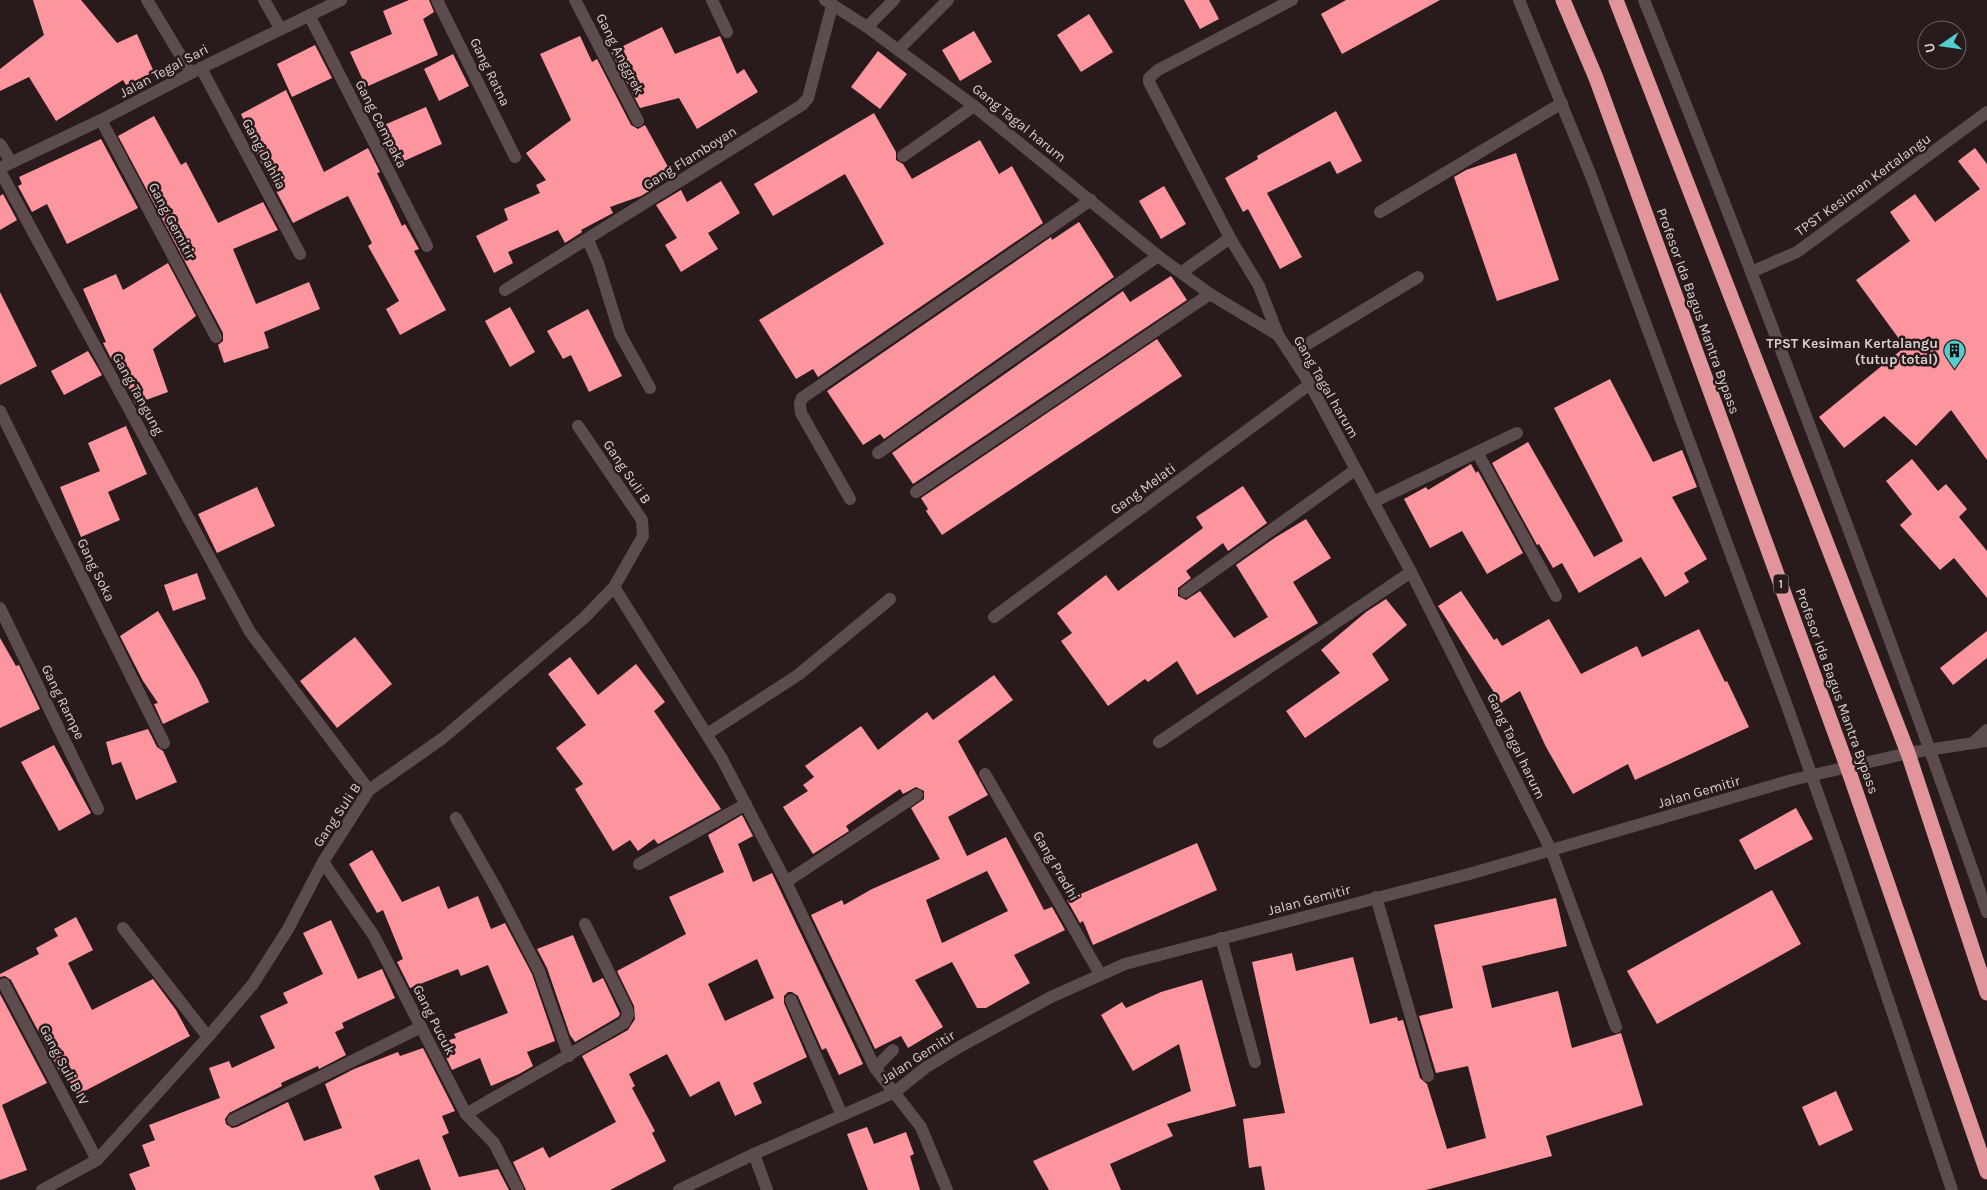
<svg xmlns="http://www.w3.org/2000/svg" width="1987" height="1190" viewBox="0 0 1987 1190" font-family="Karla,sans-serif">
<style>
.building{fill:#fc959e;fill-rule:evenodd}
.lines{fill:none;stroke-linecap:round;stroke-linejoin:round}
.minor{stroke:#5d4c4d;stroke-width:12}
.highway{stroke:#e1959a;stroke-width:15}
.labels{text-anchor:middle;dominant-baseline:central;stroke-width:5;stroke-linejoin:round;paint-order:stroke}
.shield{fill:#291b1c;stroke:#a59a9a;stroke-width:1}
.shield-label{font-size:12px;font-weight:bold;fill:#dad0d0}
.street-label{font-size:14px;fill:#dad0d0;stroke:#291b1c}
.poi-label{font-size:14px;font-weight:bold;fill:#dad0d0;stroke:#291b1c;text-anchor:end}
</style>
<rect width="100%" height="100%" fill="#291b1c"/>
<g class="building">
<polygon points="33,0 81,0 117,43 137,34 154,72 126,85 123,80 56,121 29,77 0,91 0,69 44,35"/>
<polygon points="409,0 429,0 434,12 423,19 438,55 366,87 350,52 392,34 383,11"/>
<polygon points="1184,0 1209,0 1219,19 1200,29"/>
<polygon points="1346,0 1440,0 1342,54 1321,14"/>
<polygon points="1089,14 1113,52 1081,72 1057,35"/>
<polygon points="662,27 675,54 720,36 737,74 744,69 758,92 697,129 679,98 640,108 611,52"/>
<polygon points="974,31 992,62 960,81 942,50"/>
<polygon points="580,36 592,62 597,59 631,125 638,129 645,125 673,176 641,196 610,207 613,213 581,230 582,232 565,243 558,230 508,252 513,263 494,273 476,236 508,220 504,209 540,193 536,185 546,180 526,153 571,120 540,54"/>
<polygon points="315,45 332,78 292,97 277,64"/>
<polygon points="878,51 907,74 880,109 851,87"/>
<polygon points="453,54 469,86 439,101 424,69"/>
<polygon points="286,90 324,172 368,148 380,172 377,173 402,226 405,224 419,249 414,251 446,310 400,335 386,309 399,301 368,246 372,243 348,196 293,223 255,151 257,150 241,114"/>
<polygon points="426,107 442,144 395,165 382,141 390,137 384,125"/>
<polygon points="1336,111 1362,161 1337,174 1330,161 1267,193 1302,257 1280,269 1248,209 1243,212 1225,178 1258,159 1257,156"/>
<polygon points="874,113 896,152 896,160 903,164 912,179 980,140 999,174 1012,166 1043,223 818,377 813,369 796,379 759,320 884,244 845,174 773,216 754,184"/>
<polygon points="154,116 181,165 186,162 218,223 263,202 278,230 233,249 256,304 309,282 320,309 264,332 269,348 224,363 218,345 223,341 223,333 118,136"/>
<polygon points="101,139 138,208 67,244 47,204 32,212 18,186 22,184 19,177"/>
<polygon points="1975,148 1987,164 1987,460 1951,410 1916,446 1884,416 1844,448 1819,417 1905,347 1856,280 1910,241 1890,212 1915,194 1935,222 1980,189 1958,161"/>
<polygon points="1516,153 1559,280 1497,301 1454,177 1466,170"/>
<polygon points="721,181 740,213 708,233 718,249 681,272 665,245 677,238 656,205 681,190 687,202"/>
<polygon points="1164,186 1186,224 1161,239 1139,201"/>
<polygon points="3,194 17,220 0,230 0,196"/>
<polygon points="1079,222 1114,277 884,439 880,434 863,445 827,391 1051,237 1052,240"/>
<polygon points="168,263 196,316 153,349 168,392 135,404 120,366 116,368 103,343 106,342 83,289 116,274 123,290"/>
<polygon points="1171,276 1187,300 913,484 892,453 1123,291 1130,302"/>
<polygon points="0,292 37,366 0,385"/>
<polygon points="510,307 535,352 510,367 485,321"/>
<polygon points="588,309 622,376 589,392 571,355 563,359 547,331"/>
<polygon points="1157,339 1182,376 942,535 926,511 928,509 921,498"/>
<polygon points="88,351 102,375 64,395 51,371"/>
<polygon points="1610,379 1653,462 1682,450 1697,487 1672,497 1707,559 1684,573 1689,582 1665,597 1641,557 1579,593 1562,563 1553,568 1539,544 1537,545 1492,463 1528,442 1594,557 1623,541 1554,408"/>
<polygon points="126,426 147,474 108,492 120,520 81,537 60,487 100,471 88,443"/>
<polygon points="1912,459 1938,491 1946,484 1967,509 1959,517 1987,551 1987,598 1954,558 1940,570 1900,525 1912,514 1886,481"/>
<polygon points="1471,464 1476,473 1478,471 1523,553 1487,574 1462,531 1430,548 1404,499 1426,487 1428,490"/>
<polygon points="1243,486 1267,523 1228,551 1223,543 1186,571 1191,578 1178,588 1178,596 1186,600 1200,591 1234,638 1268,617 1236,565 1276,537 1306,519 1331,558 1293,582 1318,623 1197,695 1177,661 1148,682 1145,679 1108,706 1061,641 1072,633 1057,613 1106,575 1118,591 1203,528 1196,517"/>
<polygon points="257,487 275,526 217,553 198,514"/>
<polygon points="197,573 206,599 173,611 164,585"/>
<polygon points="1461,591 1494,640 1497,638 1502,646 1549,619 1581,674 1637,646 1642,657 1699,629 1725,682 1727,681 1749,727 1635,780 1628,764 1573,794 1546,747 1520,691 1501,703 1438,606"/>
<polygon points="1386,599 1407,625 1372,654 1389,680 1305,738 1286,711 1340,673 1321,650 1366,612"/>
<polygon points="158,611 198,679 209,702 163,724 154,704 158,703 143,681 120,636"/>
<polygon points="1987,631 1987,658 1953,685 1940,668"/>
<polygon points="355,637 392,684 337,728 300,681"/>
<polygon points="0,638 16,666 19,665 40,709 0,728"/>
<polygon points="570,657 598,695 636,664 665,702 654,711 721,809 658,844 654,839 638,851 630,840 613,851 575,789 583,784 556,748 586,725 548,674"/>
<path d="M994,675L1013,700L958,741L988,795L948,817L967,856L1006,837L1044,910L1052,907L1065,930L1014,955L1030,983L986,1008H977L952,962L915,980L943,1027L908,1048L901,1036L875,1049L811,915L842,900L844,905L872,889L940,859L911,808L924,799V791L916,787L903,794L900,789L846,826L849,831L813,854L783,807L808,791L803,785L814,777L805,766L861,726L878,750L927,712L933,720ZM987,871L1008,911L942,943L926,900Z"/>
<polygon points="148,729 157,747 163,751 177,782 136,800 121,762 112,765 106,742"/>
<polygon points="54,745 91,813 59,831 21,762"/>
<polygon points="1796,808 1813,839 1755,870 1739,840"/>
<path d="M742,815L753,836L738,844L753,882L772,873L863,1064L839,1075L826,1048L822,1050L798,996L792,992H788L784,996V1003L807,1057L753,1083L762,1103L735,1116L719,1081L690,1097L667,1054L629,1074L635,1086L632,1088L655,1131L652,1133L666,1161L610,1190H526L513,1162L543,1147L549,1158L616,1122L582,1056L628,1030L635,1019L634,1006L617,971L686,934L669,897L724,872L708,835ZM757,959L774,998L725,1021L708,984Z"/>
<polygon points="1197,843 1217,890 1093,945 1083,921 1080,923 1067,900"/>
<polygon points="372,850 402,902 439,886 448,909 478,896 491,929 505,923 532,974 555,1041 527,1052 533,1066 519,1074 491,1086 480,1058 452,1070 439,1043 456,1038 454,1034 508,1013 488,965 461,976 458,969 410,988 397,962 403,959 383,910 377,913 349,864"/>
<polygon points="1772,890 1801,944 1657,1024 1627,971"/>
<polygon points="1556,898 1567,946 1482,966 1492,1008 1558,991 1572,1048 1621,1033 1643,1105 1546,1136 1552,1156 1426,1190 1265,1190 1261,1166 1249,1168 1243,1119 1285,1113 1252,962 1292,953 1296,971 1353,957 1370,1024 1397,1017 1398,1021 1403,1020 1420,1078 1427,1084 1447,1149 1486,1138 1468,1066 1436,1073 1419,1016 1453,1008 1434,925"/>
<polygon points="76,917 93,950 68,963 92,1010 153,979 176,1010 190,1036 77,1095 66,1074 62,1076 11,980 5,976 0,977 0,974 39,954 36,948 58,936 54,929"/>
<polygon points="331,920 358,979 382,969 395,998 342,1023 344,1028 335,1032 346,1055 319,1069 318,1066 281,1083 282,1086 229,1113 225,1119 226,1124 232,1128 237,1127 288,1102 304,1141 342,1128 325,1084 354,1069 398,1052 400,1056 423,1048 455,1111 442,1116 449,1133 442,1136 459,1177 498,1169 509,1190 431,1190 419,1159 374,1176 380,1190 136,1190 129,1174 150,1166 142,1145 155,1140 149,1125 220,1098 209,1068 229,1061 232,1068 275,1048 260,1016 288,1003 283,993 323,974 303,933"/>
<polygon points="573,935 593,983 603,978 620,1014 618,1017 575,1042 570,1035 547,968 537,949"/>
<polygon points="1202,980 1236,1106 1167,1124 1173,1136 1110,1164 1121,1190 1049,1190 1033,1161 1191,1091 1179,1044 1133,1071 1101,1015 1122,1002 1126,1008 1161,992"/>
<polygon points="0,994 47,1083 2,1105 27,1170 0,1180"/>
<polygon points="1836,1091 1853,1130 1819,1146 1802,1107"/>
<polygon points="867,1127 874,1144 906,1132 914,1154 910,1156 920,1190 868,1190 847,1134"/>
</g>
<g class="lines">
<g class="minor">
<polyline points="147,0 191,73"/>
<polyline points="264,0 280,28"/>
<polyline points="437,0 515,157"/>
<polyline points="575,0 638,121"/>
<polyline points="712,0 727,32"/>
<polyline points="825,0 867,27 974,106 1158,256 1210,294 1278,335 1310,384 1411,572 1551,850 1616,1027"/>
<polyline points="1519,0 1591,176 1786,703 1841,859 1952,1190"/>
<path d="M1644,0C1699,136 1752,273 1804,411C1867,577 1929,744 1987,912"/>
<polyline points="309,15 427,246"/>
<polyline points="867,27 894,0"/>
<polyline points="898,50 948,0"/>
<polyline points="201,68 300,254"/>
<polyline points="101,120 216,337"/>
<polyline points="0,144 11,162"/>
<polyline points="903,156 974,106"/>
<polyline points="0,168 101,120 201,68 341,0"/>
<polyline points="0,171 250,632 369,790"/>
<polyline points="1380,212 1562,103"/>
<polyline points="588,240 598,263 620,334 650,388"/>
<polyline points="1182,272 1230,238"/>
<polyline points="1751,272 1797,252 1987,112"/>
<polyline points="505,290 802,105 808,98 832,6"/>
<polyline points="1278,335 1259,286 1230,238 1149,82 1149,78 1158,70 1292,0"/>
<polyline points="1291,354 1418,277"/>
<polyline points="0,411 164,743"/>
<polyline points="1477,452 1556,596"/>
<polyline points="878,453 1158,256"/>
<polyline points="916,492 1210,294"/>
<polyline points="850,499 801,413 800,404 802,398 1091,200"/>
<polyline points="1373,502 1517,433"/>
<polyline points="614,587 722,759 786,882 875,1068 921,1127 947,1190"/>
<polyline points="1185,592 1355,470"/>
<polyline points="0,608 98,809"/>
<polyline points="994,617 1310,384"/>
<polyline points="707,734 798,675 890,599"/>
<polyline points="1159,742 1411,572"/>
<polyline points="1973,743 1987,730"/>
<polyline points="985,774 1100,974"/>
<polyline points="456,818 497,890 539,971 569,1056"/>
<polyline points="323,862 374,936 466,1114 494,1143 518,1190"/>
<polyline points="639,864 746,804"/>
<polyline points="786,882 917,795"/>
<polyline points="1376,897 1428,1076"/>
<polyline points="123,928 208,1037"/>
<polyline points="1221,938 1255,1062"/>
<polyline points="4,984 97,1160"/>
<polyline points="791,1000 842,1115"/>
<polyline points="875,1068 893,1050"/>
<polyline points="466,1114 624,1023 628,1015 627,1009 585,924"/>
<polyline points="233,1120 421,1027"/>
<polyline points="754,1154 767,1190"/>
<polyline points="42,1190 97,1160 208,1037 253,984 288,929 323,862 369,790 443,738 584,618 614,587 643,536 642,520 578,426"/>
<polyline points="679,1190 754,1154 895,1092 925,1068 961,1046 1051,997 1125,964 1469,874 1792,780 1908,753 1987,741"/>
</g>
<g class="highway">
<polyline points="1563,0 1596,78 1847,766 1987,1172"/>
<polyline points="1616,0 1908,753 1987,993"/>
</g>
</g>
<defs>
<symbol id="building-pin" viewBox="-11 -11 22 30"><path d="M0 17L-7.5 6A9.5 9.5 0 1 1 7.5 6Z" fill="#52cdcc" stroke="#291b1c"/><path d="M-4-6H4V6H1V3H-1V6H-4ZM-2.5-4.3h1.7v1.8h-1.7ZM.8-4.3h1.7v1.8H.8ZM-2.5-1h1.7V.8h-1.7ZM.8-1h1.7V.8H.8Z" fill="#111"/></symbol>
</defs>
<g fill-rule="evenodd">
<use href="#building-pin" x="1942" y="338" width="25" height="34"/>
</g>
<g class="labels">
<rect class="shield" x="1773.5" y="574.5" width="15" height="19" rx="4"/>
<g class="shield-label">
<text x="1781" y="584">1</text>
</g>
<g class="street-label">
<text transform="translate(620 54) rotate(63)">Gang Anggrek</text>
<text transform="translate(164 71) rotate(-28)">Jalan Tegal Sari</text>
<text transform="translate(490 72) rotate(64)">Gang Ratna</text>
<text transform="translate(1019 123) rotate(39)">Gang Tagal harum</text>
<text transform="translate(381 124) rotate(63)">Gang Cempaka</text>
<text transform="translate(264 154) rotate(62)">Gang Dahlia</text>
<text transform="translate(690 158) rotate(-32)">Gang Flamboyan</text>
<text transform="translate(1863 185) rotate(-36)">TPST Kesiman Kertalangu</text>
<text transform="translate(172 221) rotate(62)">Gang Gemitir</text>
<text transform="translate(1698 311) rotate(70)">Profesor Ida Bagus Mantra Bypass</text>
<text transform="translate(1326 387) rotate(60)">Gang Tagal harum</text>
<text transform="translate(138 394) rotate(61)">Gang Tangung</text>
<text transform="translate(627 472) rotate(56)">Gang Suli B</text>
<text transform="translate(1143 489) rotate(-36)">Gang Melati</text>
<text transform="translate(96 570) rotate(64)">Gang Soka</text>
<text transform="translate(1837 691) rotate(70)">Profesor Ida Bagus Mantra Bypass</text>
<text transform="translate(63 702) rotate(64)">Gang Rampe</text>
<text transform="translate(1516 746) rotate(64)">Gang Tagal harum</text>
<text transform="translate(1699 792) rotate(-16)">Jalan Gemitir</text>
<text transform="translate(337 815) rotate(-56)">Gang Suli B</text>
<text transform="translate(1056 866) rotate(60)">Gang Pradhi</text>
<text transform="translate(1309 900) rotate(-15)">Jalan Gemitir</text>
<text transform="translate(434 1020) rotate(63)">Gang Pucuk</text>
<text transform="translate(918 1057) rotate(-33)">Jalan Gemitir</text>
<text transform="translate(64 1065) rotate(62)">Gang Suli B IV</text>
</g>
<g class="poi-label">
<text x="1938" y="343">TPST Kesiman Kertalangu<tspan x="1938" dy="16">(tutup total)</tspan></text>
</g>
</g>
<g transform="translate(1942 45) rotate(257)"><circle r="24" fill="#291b1c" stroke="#706364"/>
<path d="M0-4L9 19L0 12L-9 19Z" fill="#52cdcc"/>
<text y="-8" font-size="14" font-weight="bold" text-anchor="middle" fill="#dad0d0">U</text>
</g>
</svg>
